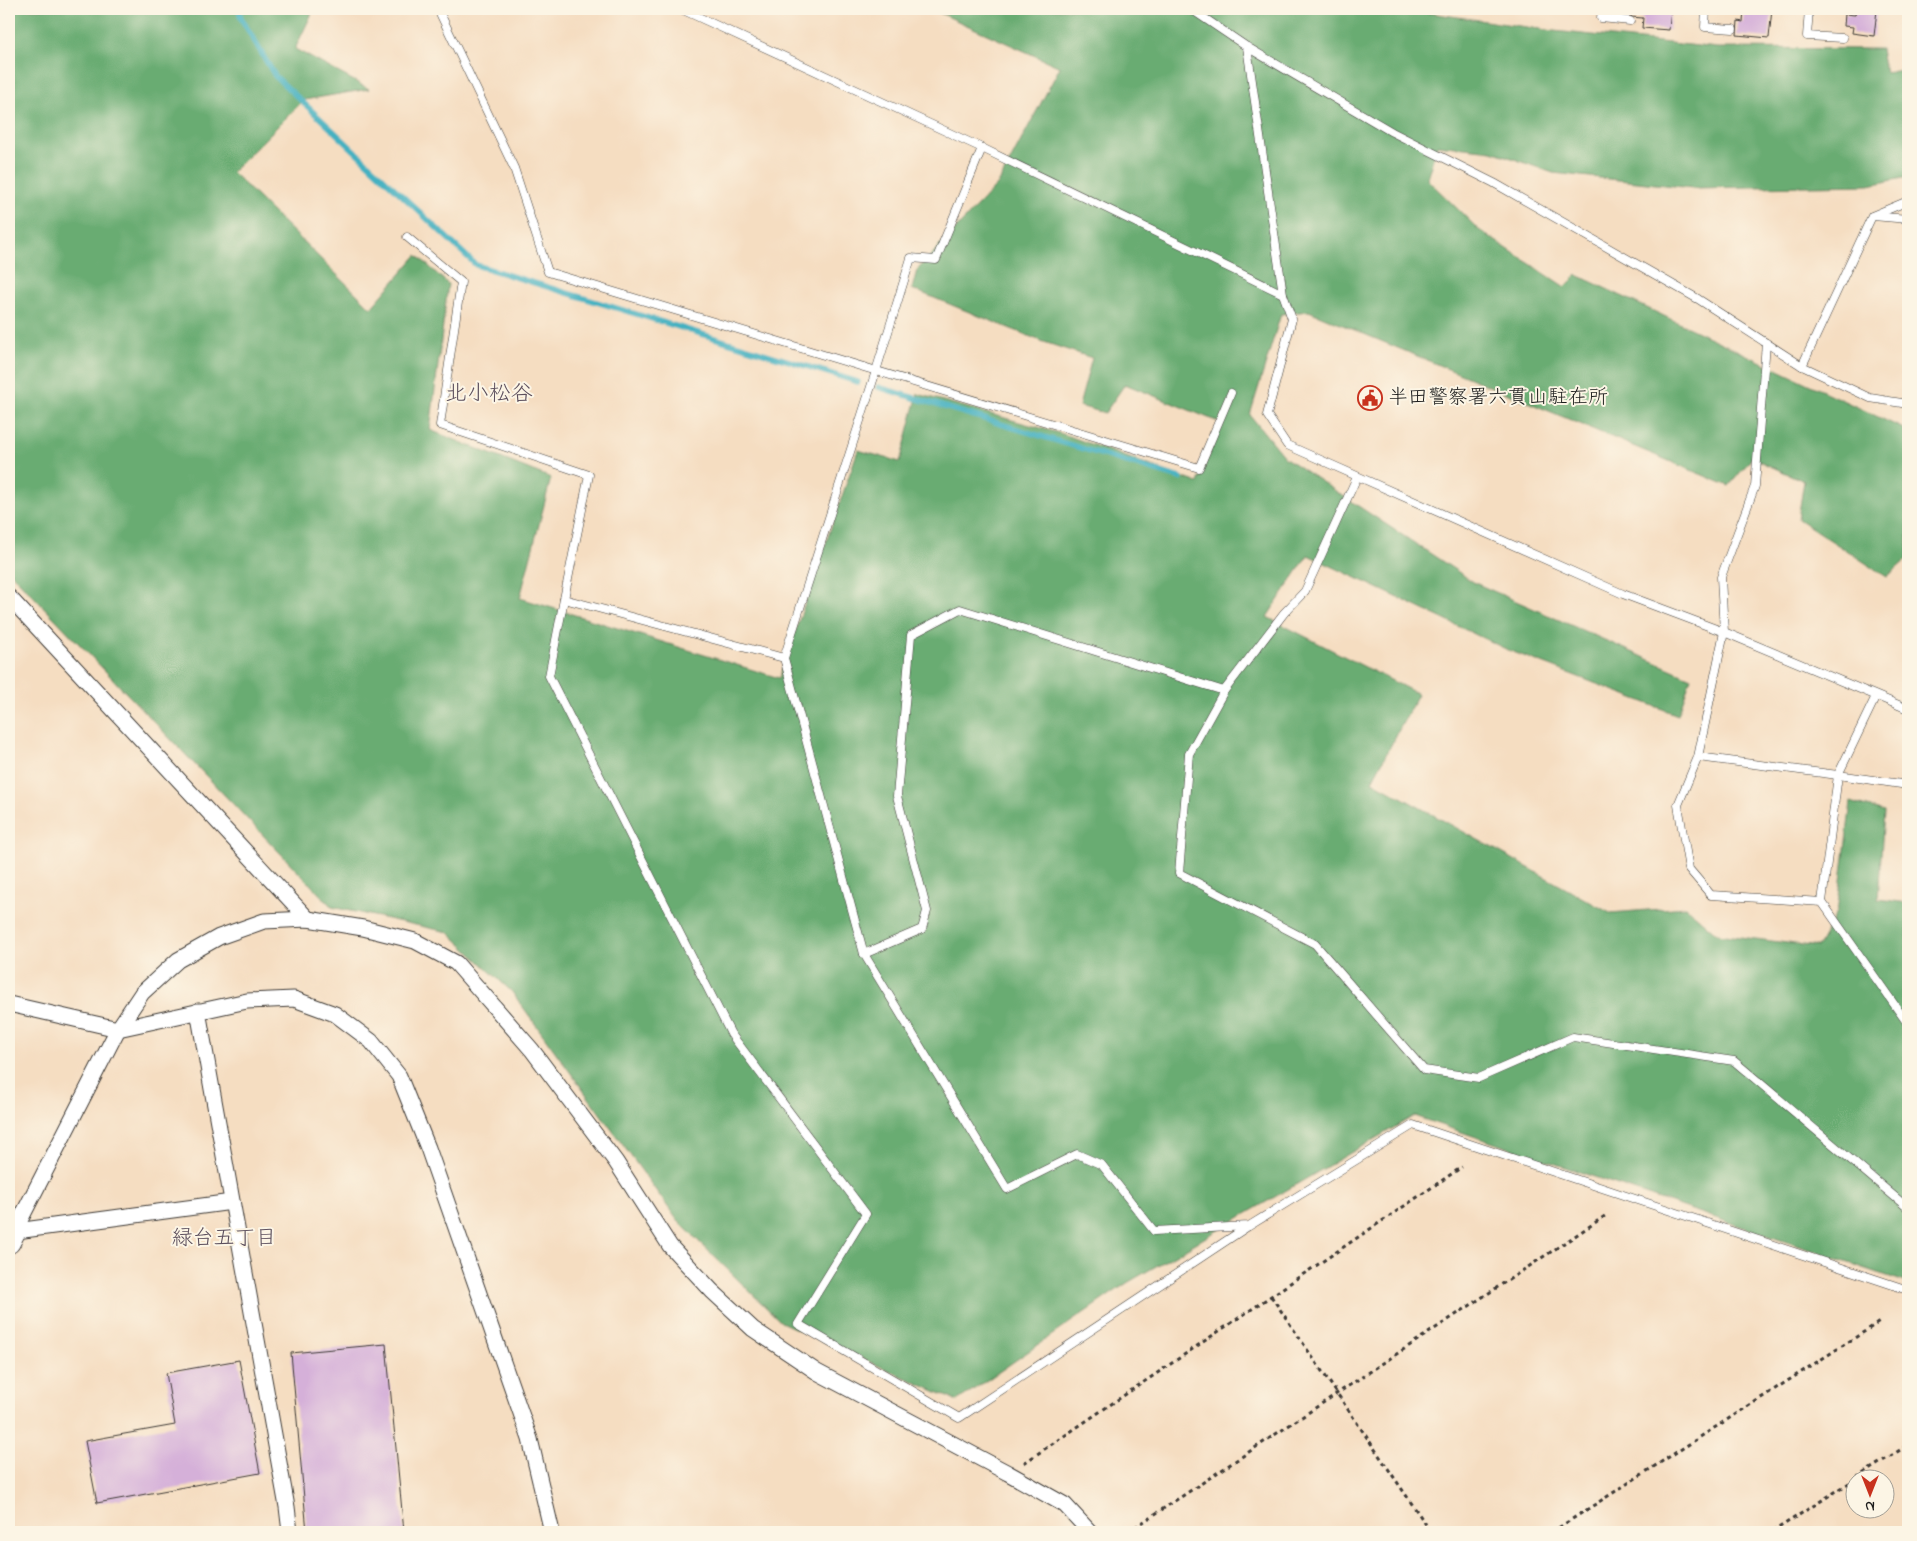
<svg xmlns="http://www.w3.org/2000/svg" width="1917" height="1541" viewBox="0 0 1917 1541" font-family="'Indie Flower','Klee One',sans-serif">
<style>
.forest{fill:#69ac72;stroke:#426447}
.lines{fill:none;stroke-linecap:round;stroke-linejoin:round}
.stream{stroke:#44b1c1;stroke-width:5.5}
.building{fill:#d5b0d9}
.lane-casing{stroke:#3d3935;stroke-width:9}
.street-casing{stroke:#3d3935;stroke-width:17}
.secondary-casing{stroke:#3d3935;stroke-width:24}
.path{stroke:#3d3935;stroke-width:3;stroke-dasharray:4 4;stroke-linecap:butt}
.lane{stroke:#fff;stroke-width:8}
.street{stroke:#fff;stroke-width:15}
.secondary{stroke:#fff;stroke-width:22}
.labels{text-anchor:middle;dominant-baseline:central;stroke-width:4;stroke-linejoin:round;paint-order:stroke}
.poi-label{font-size:20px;fill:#1c1c1c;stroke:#fcf5e5;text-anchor:start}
.neighbourhood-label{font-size:21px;fill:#5d505e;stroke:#fcf5e5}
.quarter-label{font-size:22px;fill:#5d505e;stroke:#fcf5e5}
</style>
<rect width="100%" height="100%" fill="#fcf5e5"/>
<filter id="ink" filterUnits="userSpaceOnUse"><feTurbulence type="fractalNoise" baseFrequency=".02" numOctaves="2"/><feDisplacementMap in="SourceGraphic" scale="10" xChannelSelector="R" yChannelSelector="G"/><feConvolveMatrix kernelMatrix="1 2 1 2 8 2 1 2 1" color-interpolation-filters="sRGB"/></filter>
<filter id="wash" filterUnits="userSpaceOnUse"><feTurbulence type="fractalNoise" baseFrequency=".0096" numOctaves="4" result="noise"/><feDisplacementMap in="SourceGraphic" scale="20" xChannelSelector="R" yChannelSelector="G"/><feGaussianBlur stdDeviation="1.12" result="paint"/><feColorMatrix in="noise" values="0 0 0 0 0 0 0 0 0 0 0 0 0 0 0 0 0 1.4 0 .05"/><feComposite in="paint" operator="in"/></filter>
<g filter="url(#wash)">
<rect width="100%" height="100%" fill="#f5ddc1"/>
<polygon class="forest" points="9,9 314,9 295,49 369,89 304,100 232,172 371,308 417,255 448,284 430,430 551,478 520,598 779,678 858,450 900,462 918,394 1066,435 1198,483 1221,423 1125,384 1105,413 1079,406 1092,358 1041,341 912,289 917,270 998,184 1060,67 931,9 1403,9 1554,31 1718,48 1881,49 1885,73 1908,69 1908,177 1869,185 1693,188 1553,173 1492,151 1437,145 1427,179 1479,230 1565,287 1577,275 1908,431 1908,558 1887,577 1798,519 1804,481 1752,458 1729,486 1309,311 1281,314 1250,415 1284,457 1475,583 1691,678 1678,715 1508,650 1308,555 1267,617 1418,694 1372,781 1610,913 1686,907 1717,934 1818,947 1837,912 1851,802 1884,812 1878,899 1908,903 1908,1283 1414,1116 1127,1283 957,1401 781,1322 678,1221 512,992 448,932 332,907 9,571"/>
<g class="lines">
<g class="stream">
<polyline points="239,9 241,18 275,76 476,265 858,382"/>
<polyline points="878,387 1180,478"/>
</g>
</g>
<g id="blocks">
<g class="building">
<polygon points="1632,9 1671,9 1669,30 1642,28 1643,18 1631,17"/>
<polygon points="1744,9 1772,9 1769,38 1737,35 1738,21 1743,22"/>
<polygon points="1856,9 1877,10 1874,36 1852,33 1853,27 1844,26 1845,14 1855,15"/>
<polygon points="386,1344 404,1532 307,1532 291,1353"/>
<polygon points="239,1360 260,1473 97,1503 85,1441 175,1425 166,1373"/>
</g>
</g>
</g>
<g filter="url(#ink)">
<use href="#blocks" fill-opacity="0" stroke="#3d3935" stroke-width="1"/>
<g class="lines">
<defs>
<g id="lane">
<polyline points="438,9 514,168 548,272 1199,468 1231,393"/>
<polyline points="681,9 982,148 1283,294 1292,319 1267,415 1287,445 1623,594 1724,632 1908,709"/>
<polyline points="1191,9 1247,47 1392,132 1494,183 1698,299 1802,366 1870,398 1908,404"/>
<polyline points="1602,9 1601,18 1630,21"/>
<polyline points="1706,9 1705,27 1733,29"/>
<polyline points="1809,9 1807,36 1843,38"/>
<polyline points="1247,47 1283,294"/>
<polyline points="982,148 936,260 911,258 876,371 784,658 864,954 1007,1189 1077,1154 1102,1165 1154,1231 1249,1226 1413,1125 1908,1290"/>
<polyline points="1873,216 1908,219"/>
<polyline points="407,237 461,282 440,425 589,475 564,599 784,658"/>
<polyline points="1766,343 1755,486 1721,577 1724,632 1698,757 1678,805 1689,869 1711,895 1822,902 1908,1024"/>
<polyline points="1802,366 1872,216 1908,201"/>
<polyline points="1357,477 1305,591 1284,613 1224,691 1189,754 1179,873 1315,944 1424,1070 1479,1078 1573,1037 1734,1061 1908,1208"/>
<polyline points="564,599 549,676 731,1034 866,1214 798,1324 959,1418 1247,1227"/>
<polyline points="1698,757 1838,775 1908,785"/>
<polyline points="1822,902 1838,775 1876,696"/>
<polyline points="864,954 922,929 927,911 897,796 911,635 960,609 1224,691"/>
</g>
<g id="street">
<polyline points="9,597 308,919"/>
<polyline points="9,1004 118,1029 247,1001 294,999 335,1014 371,1041 399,1076 428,1148 530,1439 552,1532"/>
<polyline points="198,1011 287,1507 290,1532"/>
<polyline points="9,1232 232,1202"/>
<polyline points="14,1232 118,1029 142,993 178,960 219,937 264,921 308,919 363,928 415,941 456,963 532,1050 616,1162 670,1246 712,1291 753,1329 817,1372 1008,1473 1065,1505 1090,1532"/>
</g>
<polyline id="secondary" points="9,1242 14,1232"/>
</defs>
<use href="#lane" class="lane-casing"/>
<use href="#street" class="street-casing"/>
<use href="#secondary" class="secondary-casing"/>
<g class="path">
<polyline points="1271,1296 1431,1532"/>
<polyline points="1024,1463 1462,1167"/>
<polyline points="1856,1478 1908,1445"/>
<polyline points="1128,1532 1605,1216"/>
<polyline points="1552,1532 1881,1321"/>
<polyline points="1772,1532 1854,1480"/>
</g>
<use href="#lane" class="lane"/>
<use href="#street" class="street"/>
<use href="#secondary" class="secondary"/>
</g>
</g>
<defs>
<symbol id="civic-ring" viewBox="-11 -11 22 22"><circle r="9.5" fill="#fcf5e5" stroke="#c8321e" stroke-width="1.5"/><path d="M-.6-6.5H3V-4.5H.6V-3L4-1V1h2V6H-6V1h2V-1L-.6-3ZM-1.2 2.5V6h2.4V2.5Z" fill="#c8321e"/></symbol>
</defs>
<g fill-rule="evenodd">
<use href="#civic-ring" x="1356" y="384" width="28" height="28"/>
</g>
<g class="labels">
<g class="poi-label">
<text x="1388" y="398">半田警察署六貫山駐在所</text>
</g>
<g class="neighbourhood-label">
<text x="224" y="1239">緑台五丁目</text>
</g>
<g class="quarter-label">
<text x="489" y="395">北小松谷</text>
</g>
</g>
<rect width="1917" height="1541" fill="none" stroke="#fcf5e5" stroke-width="30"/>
<g transform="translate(1870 1494) rotate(180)"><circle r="24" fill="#fcf5e5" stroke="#a29e95"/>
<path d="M0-4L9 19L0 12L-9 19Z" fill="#c8321e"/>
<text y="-8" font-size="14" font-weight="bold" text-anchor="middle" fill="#1c1c1c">N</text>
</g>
</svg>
